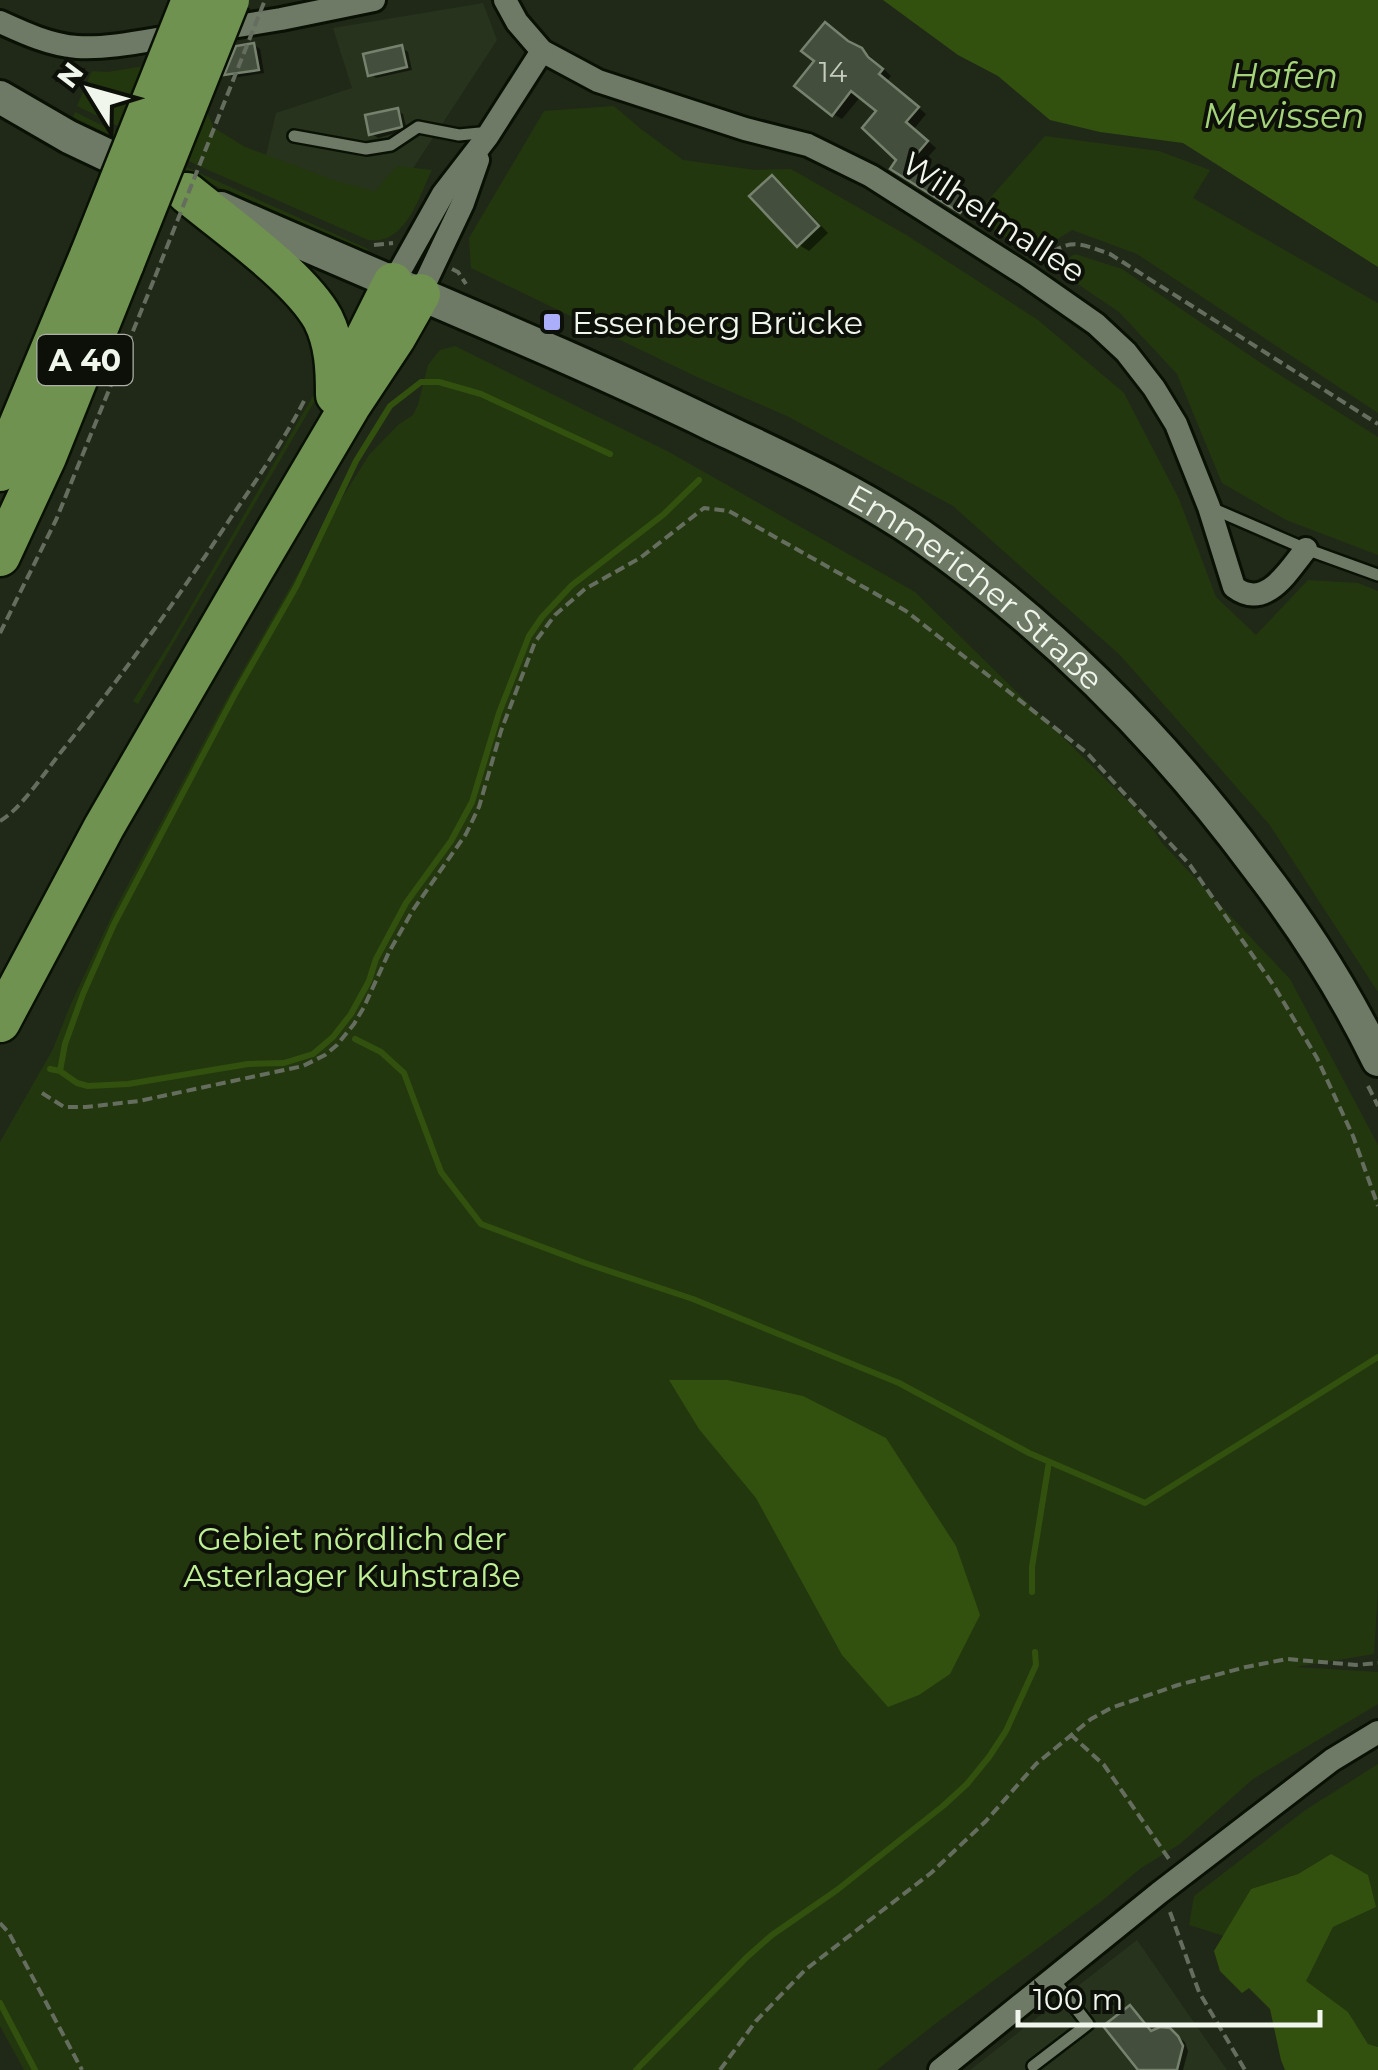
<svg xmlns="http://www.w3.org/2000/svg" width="1378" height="2070" viewBox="0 0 1378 2070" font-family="Montserrat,sans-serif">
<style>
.built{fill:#27331c}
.green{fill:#23370e}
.water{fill:#33510e}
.shadow{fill:#0007}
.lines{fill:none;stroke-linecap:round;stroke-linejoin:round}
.stream{stroke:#33510e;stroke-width:6}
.building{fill:#444e3c;stroke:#76816e;stroke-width:2.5}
.lane-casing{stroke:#091104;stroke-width:16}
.street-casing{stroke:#091104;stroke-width:28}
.secondary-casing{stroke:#091104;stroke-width:38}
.highway-casing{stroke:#091104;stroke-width:45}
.path{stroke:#656d5f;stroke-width:4;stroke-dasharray:10 5;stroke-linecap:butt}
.lane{stroke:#6e7966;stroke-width:11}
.street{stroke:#6e7966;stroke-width:22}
.secondary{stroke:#6e7966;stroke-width:32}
.highway{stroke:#6f9250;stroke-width:40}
.highway-bridge-casing{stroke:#091104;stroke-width:45;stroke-linecap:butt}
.path-bridge{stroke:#656d5f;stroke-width:4;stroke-dasharray:10 5;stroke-linecap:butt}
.highway-bridge{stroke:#6f9250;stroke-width:40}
.poi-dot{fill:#abaffb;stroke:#0c1009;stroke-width:4}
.labels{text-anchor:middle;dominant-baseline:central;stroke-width:8;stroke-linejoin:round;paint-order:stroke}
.number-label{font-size:28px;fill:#c5ccbf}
.shield{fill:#0c1009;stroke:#acb1a7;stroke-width:2.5}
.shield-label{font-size:30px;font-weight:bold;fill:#f0f6eb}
.street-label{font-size:32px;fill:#f0f6eb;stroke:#0c1009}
.poi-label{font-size:32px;fill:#f0f6eb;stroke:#0c1009;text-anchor:start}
.park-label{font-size:32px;fill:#bff094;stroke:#0c1009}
.water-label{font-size:35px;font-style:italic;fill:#a4d379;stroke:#0c1009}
</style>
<rect width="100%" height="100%" fill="#202918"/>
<g class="built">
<polygon points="483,3 497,40 385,211 263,168 276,113 352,88 333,28"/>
<polygon points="1137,1940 1227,2070 970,2070"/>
</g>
<g class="green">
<path d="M196,57L197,89L214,128L245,147L336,181L375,191L397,166L432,170C419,196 406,246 368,240L199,166L77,106L92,71L108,72Z"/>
<polygon points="614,106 641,129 683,160 755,170 791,169 908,236 1038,320 1124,393 1179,499 1216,597 1256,635 1308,580 1358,583 1378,591 1378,992 1269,824 1120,655 953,506 787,416 697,377 471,268 469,238 544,111"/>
<polygon points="75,112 197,172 368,249 367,251 354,248 194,176 73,117"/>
<polygon points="1045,136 1159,151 1210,170 1193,198 1378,303 1378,413 1137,254 1072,230 1031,256 975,215"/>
<polygon points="1075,254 1122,269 1261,363 1378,437 1378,555 1286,520 1222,483 1177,374 1119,312 1054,268"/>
<polygon points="455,346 669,452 915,592 1146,819 1162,843 1290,979 1378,1145 1378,1589 1374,1654 1296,1667 1378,1672 1378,1704 1253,1779 1180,1844 1141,1868 1103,1900 935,2024 877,2070 24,2070 0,2026 0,1142 53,1049 70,1006 114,911 226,700 332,514 369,455 398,425 413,415 418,405 428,365 440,350"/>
<polygon points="317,389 321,390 138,704 133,701 171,641"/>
<polygon points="1378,1764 1378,2047 1368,2044 1348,2012 1305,1981 1333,1927 1376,1907 1331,1854 1298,1874 1251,1889 1224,1936 1189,1925 1194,1896 1304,1811"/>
</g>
<g class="water">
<polygon points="883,0 1378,0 1378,267 1183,143 1100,132 1050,120 998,76 958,55"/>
<polygon points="669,1380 727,1380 803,1396 886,1438 956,1546 980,1615 950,1674 919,1695 888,1707 842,1655 756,1498 699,1429"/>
<polygon points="1331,1854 1368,1875 1376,1907 1333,1927 1306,1981 1348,2012 1368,2044 1378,2047 1378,2070 1285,2070 1281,2060 1270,2009 1249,1988 1242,1993 1220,1971 1214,1951 1251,1889 1298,1874"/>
</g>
<g class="shadow">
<polygon points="254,45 260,49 264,73 233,78 228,74"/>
<polygon points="402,48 408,52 412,70 376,78 370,74"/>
<polygon points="856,48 871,57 891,76 887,81 926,114 914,129 936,148 916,170 978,208 971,216 893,168 899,159 880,111 861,96 842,119 833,114"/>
<polygon points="397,110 403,114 407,130 378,138 372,134"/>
<polygon points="772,178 782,184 828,233 809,251 799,245"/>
<polygon points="1130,2008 1136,2012 1153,2033 1176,2035 1185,2042 1188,2051 1183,2070 1141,2070"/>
</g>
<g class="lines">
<g class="stream">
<polyline points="355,1039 381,1052 404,1073 441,1172 481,1224 585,1263 693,1299 899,1383 1029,1453 1145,1503 1378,1357"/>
<polyline points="50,1069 60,1071 77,1083 88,1086 128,1084 248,1064 284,1063 313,1054 333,1037 351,1014 369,981 376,959 406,903 451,841 472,802 499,713 529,636 542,617 572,585 664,514 699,480"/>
<polyline points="60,1071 65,1044 83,994 114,924 235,694 296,587 356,461 390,406 421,382 439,382 481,394 610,454"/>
<polyline points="1032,1592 1032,1567 1049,1462"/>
<polyline points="0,2003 35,2070"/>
<polyline points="636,2070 747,1957 772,1935 837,1890 943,1806 967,1784 989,1757 1006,1731 1036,1665 1035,1652"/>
</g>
</g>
<g class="building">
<polygon points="825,22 848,41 862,48 868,57 883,69 879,74 919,107 906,122 928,141 909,163 971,201 960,213 890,169 896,160 862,128 876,111 851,91 832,116 794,86 814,61 801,51"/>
<polygon points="254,43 259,70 224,75 236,46"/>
<polygon points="402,45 407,67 368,76 363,54"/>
<polygon points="398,108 402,127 369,135 365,115"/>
<polygon points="772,175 819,226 797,247 749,196"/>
<polygon points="1130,2005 1151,2031 1160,2027 1170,2028 1178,2036 1183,2046 1177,2070 1138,2070 1103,2026"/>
</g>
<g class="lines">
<defs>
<g id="lane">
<polyline points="294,136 366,149 391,145 418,127 459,135 480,133 487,137"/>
<polyline points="1209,507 1306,549 1378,575"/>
<polyline points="1033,2066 1088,2024 1053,1979"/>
</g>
<g id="street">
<path d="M505,0L517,22L542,51L598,81L745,129L808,145L871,176L1026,275L1096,324L1126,352L1154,388L1176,424L1209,507L1234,587C1266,611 1288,571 1306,549"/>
<path d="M0,22C24,33 50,45 77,47C111,49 148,40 181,35"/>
<polyline points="213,30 281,19 374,0"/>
<polyline points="393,283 443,194 487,137 542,51"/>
<polyline points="420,294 463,203 478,160"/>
<polyline points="940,2070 1159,1893 1332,1760 1378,1732"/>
</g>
<g id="secondary">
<polyline points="0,97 69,137 145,173"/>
<path id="s1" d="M221,208C385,281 552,347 713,425C783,458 856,491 920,535C1050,626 1164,741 1258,868C1304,928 1345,992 1378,1060"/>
</g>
<g id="highway">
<path d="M187,193C226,225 300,277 323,319C335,343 336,369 336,395"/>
<polyline points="357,355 393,283"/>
<polyline points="0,471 91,253"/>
<polyline points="0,556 46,457 124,263"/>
<polyline points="0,1022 104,827 252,572 350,406 395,338 420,294"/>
</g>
</defs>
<use href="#lane" class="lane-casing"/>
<use href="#street" class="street-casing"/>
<use href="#secondary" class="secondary-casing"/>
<use href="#highway" class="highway-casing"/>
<g class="path">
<polyline points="374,245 393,243"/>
<path d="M1040,261C1069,238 1077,242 1110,254L1378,424"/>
<polyline points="452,269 458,272 466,284"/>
<polyline points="0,633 56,520 155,277"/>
<path d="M0,821C20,810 46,771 61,752C119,680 173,605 224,528C252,486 283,443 306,397"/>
<polyline points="1368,1086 1378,1106"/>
<polyline points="42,1093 64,1107 86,1107 139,1101 303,1066 325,1055 337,1045 354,1024 364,1007 389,952 413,910 466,834 479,807 501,731 535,642 555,615 585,589 640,558 704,508 729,511 906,611 1087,753 1190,865 1274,986 1317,1058 1353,1136 1378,1206"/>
<polyline points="1070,1734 1104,1765 1169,1859"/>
<polyline points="1170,1912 1199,1992 1245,2070"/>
<polyline points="0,1923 9,1933 82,2070"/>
<polyline points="720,2070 756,2021 805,1970 931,1873 986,1821 1036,1764 1091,1719 1111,1708 1178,1685 1246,1667 1287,1659 1356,1665 1378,1663"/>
</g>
<use href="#lane" class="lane"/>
<use href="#street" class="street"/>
<use href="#secondary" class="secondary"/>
<use href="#highway" class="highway"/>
<defs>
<g id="highway-bridge">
<polyline points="91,253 192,0"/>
<polyline points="124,263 229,0"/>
</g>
</defs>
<use href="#highway-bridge" class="highway-bridge-casing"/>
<polyline class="path-bridge" points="155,277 265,0"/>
<use href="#highway-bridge" class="highway-bridge"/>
</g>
<rect class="poi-dot" x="542" y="312" width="20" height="20" rx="5"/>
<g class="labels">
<g class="number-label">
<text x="833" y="72">14</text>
</g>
<rect class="shield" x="37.5" y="335" width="95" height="50" rx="8"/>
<g class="shield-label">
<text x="85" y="360">A 40</text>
</g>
<g class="street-label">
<text transform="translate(994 217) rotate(33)">Wilhelmallee</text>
<text stroke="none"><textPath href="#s1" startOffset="848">Emmericher Straße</textPath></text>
</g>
<g class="poi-label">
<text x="572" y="322">Essenberg Brücke</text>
</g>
<g class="park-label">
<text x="352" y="1538">Gebiet nördlich der<tspan x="352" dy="37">Asterlager Kuhstraße</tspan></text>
</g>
<g class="water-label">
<text x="1284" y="75">Hafen<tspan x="1284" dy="40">Mevissen</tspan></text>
</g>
</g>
<g transform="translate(90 90) rotate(307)" stroke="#0c1009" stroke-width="8" paint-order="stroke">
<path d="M0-8L18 38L0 25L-18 38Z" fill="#f0f6eb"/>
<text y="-15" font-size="28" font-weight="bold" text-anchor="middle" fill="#f0f6eb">N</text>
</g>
<path d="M1018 2010v15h302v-15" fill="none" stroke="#f0f6eb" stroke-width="5"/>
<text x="1033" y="2010" font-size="30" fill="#f0f6eb" stroke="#0c1009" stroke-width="8" paint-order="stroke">100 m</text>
</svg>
